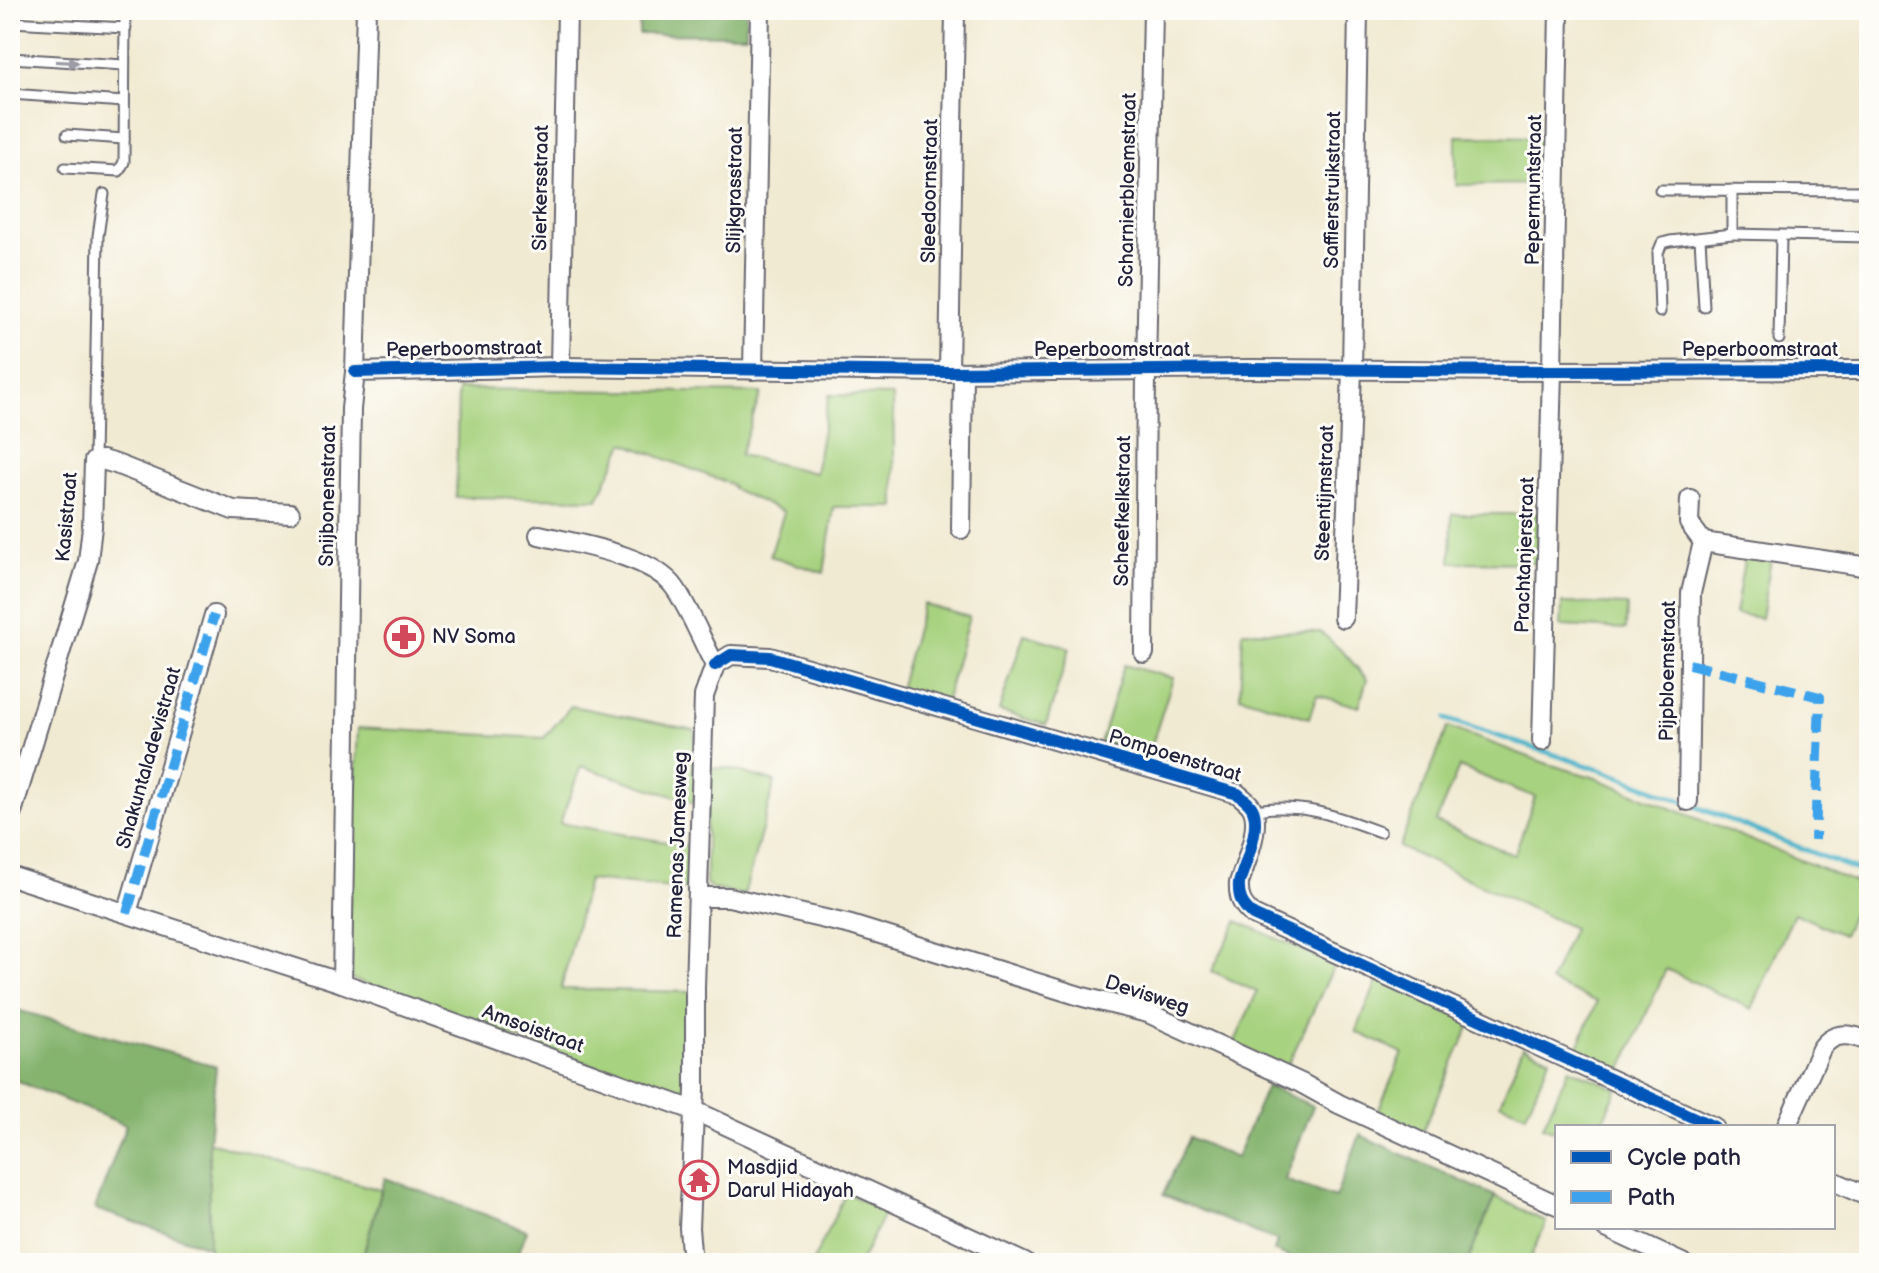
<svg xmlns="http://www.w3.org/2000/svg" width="1879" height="1273" viewBox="0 0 1879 1273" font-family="'Balsamiq Sans',sans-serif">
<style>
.green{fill:#a7d27f;stroke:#647a5d;stroke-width:2;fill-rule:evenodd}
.forest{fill:#85b46e;stroke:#546b54;stroke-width:2}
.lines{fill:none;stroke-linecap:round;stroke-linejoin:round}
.stream{stroke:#4cb4cb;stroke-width:5}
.service-casing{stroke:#6a6870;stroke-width:13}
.minor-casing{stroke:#6a6870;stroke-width:22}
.service{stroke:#fff;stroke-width:9}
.minor{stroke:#fff;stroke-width:18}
.quiet{stroke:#3ea2ec;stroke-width:10;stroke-dasharray:20 10;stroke-linecap:butt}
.cycleway-casing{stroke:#fdfcf7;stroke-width:17}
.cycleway{stroke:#0057b8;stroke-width:12}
.oneway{fill:#9c9ca7}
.labels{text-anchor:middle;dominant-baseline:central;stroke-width:6;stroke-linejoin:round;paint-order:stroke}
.street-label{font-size:20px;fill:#22223b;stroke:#fdfcf7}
.poi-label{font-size:20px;fill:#22223b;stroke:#fdfcf7;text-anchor:start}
</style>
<rect width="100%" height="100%" fill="#fdfcf7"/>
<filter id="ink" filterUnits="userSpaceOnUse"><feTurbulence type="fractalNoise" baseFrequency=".0125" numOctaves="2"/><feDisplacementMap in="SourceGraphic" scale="16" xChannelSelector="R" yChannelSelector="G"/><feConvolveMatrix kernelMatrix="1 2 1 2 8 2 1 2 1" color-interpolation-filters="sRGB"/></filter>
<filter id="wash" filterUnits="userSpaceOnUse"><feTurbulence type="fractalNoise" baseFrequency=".006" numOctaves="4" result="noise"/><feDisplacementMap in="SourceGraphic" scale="32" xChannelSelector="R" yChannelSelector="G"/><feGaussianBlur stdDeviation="1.8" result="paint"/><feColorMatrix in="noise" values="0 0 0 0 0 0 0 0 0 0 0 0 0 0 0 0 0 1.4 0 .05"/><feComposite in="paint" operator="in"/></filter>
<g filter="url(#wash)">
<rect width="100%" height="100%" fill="#f1ead2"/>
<g class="green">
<polygon points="1456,136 1549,137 1548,184 1456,185"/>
<polygon points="458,389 761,393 740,455 815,473 829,395 893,396 895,507 834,507 824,573 770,556 784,512 735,490 730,484 624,443 598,499 456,497"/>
<polygon points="1452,514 1542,514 1540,563 1451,562"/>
<polygon points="1745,555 1771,560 1761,618 1735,614"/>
<polygon points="1562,603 1627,605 1626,629 1561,626"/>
<polygon points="923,604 969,617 945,703 899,689"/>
<polygon points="1243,631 1321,632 1344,653 1367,679 1359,707 1317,695 1309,718 1240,696"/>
<polygon points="1024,634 1070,648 1046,725 999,711"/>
<polygon points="1124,665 1173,678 1148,757 1100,743"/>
<polygon points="571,706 695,730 694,803 581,766 560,823 695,847 694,890 588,880 561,989 691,992 688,1093 683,1098 352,979 346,968 358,728 544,738"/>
<path d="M1448,727L1548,764L1596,778L1865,886L1843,935L1794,913L1752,1009L1666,969L1620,1074L1575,1053L1597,1002L1550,982L1573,928L1399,847ZM1459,767L1535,797L1514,855L1436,822Z"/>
<polygon points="706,768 728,768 775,782 744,895 712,889 706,883"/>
<polygon points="1237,921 1335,964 1285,1071 1233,1046 1257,992 1212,971"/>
<polygon points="1378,979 1472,1021 1420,1137 1376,1116 1403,1053 1356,1032"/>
<polygon points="1523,1047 1550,1058 1526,1114 1500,1103"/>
<polygon points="1569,1068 1617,1089 1600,1127 1557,1127 1557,1132 1543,1126"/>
<polygon points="209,1142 381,1190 361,1263 209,1263"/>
<polygon points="846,1193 885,1212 860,1263 812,1263"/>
<polygon points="1495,1196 1546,1222 1529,1263 1467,1263"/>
</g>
<g class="forest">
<polygon points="640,10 746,10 746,35 639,34"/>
<polygon points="10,1008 216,1066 209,1142 209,1247 95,1209 126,1125 10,1078"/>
<polygon points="1267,1086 1313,1106 1285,1180 1335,1198 1360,1135 1495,1196 1467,1263 1300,1263 1274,1251 1277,1241 1163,1195 1189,1137 1236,1158"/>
<polygon points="385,1178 527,1230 515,1263 361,1263"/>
</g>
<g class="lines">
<polyline class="stream" points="1446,719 1619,776 1869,875"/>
</g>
</g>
<g filter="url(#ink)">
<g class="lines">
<defs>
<g id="service">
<polyline points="1865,10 1869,33"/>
<polyline points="10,22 126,28"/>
<polyline points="10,58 124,65"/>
<polyline points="10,94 124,102"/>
<polyline points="67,135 124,139"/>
<polyline points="65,168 119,171 124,162 125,10"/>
<polyline points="1660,190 1869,191"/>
<polyline points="1732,190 1732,234 1869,237"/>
<polyline points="1700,238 1704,307"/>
<polyline points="1660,312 1658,253 1662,243 1670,241 1732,234"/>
<polyline points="1779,339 1781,236"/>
<polyline points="94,461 98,236 104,194"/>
<path d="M1254,810C1304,803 1334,815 1380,832"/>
</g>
<g id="minor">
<polyline points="560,367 567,10"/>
<polyline points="753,370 760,10"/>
<polyline points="355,372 560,367 949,372 1252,369 1552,371 1869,370"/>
<polyline points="949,372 955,10"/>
<polyline points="961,529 963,372"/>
<path d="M539,535C576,544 652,555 675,588C690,610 702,641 715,665L704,696L695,987V1090L689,1228L692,1263"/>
<polyline points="1703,542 1869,567"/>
<polyline points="1343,618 1352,370 1358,10"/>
<polyline points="1144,653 1146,370 1153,10"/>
<path d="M715,665L731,655L770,657L1238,794C1243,799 1249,802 1252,808C1262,826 1245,863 1239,883C1238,898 1242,905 1253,915L1714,1127"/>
<polyline points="1542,741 1552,371 1559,10"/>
<polyline points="1688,801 1691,593 1703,542 1689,523 1690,499"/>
<polyline points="10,819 88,561 92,527 94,461 102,460 116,464 233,510 290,513"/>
<polyline points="10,876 342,983 693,1110 1025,1263"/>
<polyline points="699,897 729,897 851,925 1083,997 1148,1013 1301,1083 1339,1104 1557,1205"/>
<polyline points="127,913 214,615"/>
<polyline points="342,983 351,409 355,372 366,10"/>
<path d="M1786,1127L1821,1049C1833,1031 1851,1033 1869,1042"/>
<polyline points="1833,1181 1869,1197"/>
<polyline points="1604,1227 1682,1263"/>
</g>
</defs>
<use href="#service" class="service-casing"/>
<use href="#minor" class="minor-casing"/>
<use href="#service" class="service"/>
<use href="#minor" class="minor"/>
<g class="quiet">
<polyline points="1689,664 1820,697 1815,840"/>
<polyline points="127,913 214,615"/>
</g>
<defs>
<g id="cycleway">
<polyline points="355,372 560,367 949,372 1252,369 1552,371 1869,370"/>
<path d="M715,665L731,655L770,657L1238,794C1243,799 1249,802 1252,808C1262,826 1245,863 1239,883C1238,898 1242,905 1253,915L1714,1127"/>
</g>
</defs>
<use href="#cycleway" class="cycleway-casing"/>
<use href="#cycleway" class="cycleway"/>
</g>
<defs><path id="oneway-solid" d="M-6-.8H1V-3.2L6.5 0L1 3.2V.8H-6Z" transform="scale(2)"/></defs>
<use class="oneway" href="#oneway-solid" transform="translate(67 62) rotate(3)"/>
</g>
<defs>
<symbol id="pharmacy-ring" viewBox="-11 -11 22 22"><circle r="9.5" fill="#fdfcf7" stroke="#d1495b" stroke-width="1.5"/><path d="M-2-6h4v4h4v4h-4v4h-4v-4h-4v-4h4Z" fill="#d1495b"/></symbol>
<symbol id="temple-ring" viewBox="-11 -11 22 22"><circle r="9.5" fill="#fdfcf7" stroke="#d1495b" stroke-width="1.5"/><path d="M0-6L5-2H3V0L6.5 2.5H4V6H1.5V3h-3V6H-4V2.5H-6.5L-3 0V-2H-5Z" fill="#d1495b"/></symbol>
</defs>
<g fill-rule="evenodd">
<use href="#pharmacy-ring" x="382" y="615" width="44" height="44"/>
<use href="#temple-ring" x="677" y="1158" width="44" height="44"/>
</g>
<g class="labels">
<g class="street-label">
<text transform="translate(541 188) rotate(-89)">Sierkersstraat</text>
<text transform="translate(735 190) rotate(-89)">Slijkgrasstraat</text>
<text transform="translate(1128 190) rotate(-89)">Scharnierbloemstraat</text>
<text transform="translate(1333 190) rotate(-89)">Saffierstruikstraat</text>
<text transform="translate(1534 190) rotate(-89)">Pepermuntstraat</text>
<text transform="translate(930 191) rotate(-89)">Sleedoornstraat</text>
<text transform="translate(464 349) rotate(-1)">Peperboomstraat</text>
<text x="1112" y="350">Peperboomstraat</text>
<text x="1760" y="350">Peperboomstraat</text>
<text transform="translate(1325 493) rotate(-88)">Steentijmstraat</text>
<text transform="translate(328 496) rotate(-89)">Snijbonenstraat</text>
<text transform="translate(1123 511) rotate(-89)">Scheefkelkstraat</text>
<text transform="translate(67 517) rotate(-85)">Kasistraat</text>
<text transform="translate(1525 555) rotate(-88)">Prachtanjerstraat</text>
<text transform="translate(1668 671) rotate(-89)">Pijpbloemstraat</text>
<text transform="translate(1175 756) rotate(17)">Pompoenstraat</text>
<text transform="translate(149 758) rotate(-74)">Shakuntaladevistraat</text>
<text transform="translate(678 845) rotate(-88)">Ramenas Jamesweg</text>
<text transform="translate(1147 995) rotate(18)">Devisweg</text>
<text transform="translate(533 1029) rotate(20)">Amsoistraat</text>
</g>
<g class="poi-label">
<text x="432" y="637">NV Soma</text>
<text x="727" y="1168">Masdjid<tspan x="727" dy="23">Darul Hidayah</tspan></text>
</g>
</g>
<rect width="1879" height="1273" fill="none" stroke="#fdfcf7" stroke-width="40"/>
<rect x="1555" y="1125" width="280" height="104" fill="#fdfcf7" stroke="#a5a5ac" stroke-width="2"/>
<rect x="1571" y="1151" width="40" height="12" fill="#0057b8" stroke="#a5a5ac" stroke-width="2"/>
<text x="1627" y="1165" font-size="24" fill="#22223b">Cycle path</text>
<rect x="1571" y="1191" width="40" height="12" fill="#3ea2ec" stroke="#a5a5ac" stroke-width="2"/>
<text x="1627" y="1205" font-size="24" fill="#22223b">Path</text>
</svg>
